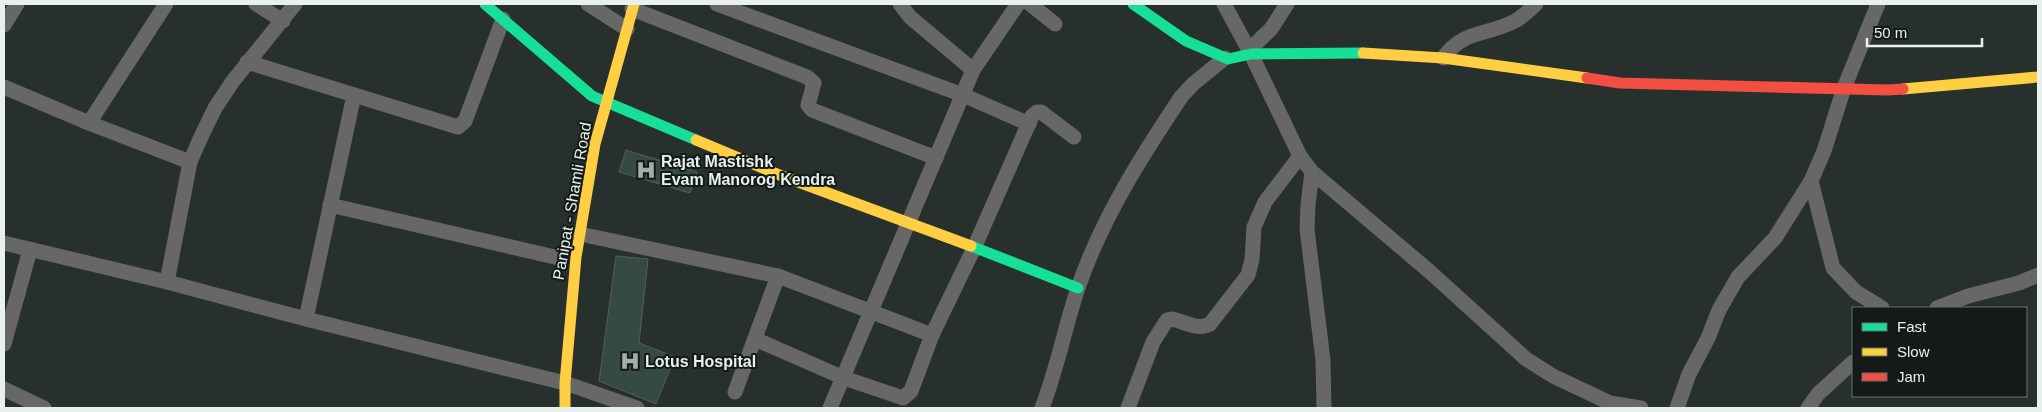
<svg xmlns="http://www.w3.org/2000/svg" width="2042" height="412" viewBox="0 0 2042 412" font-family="Arial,sans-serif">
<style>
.building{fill:#364a45;stroke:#555c59}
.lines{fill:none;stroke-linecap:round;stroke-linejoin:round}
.street{stroke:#676765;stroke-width:15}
.fast{stroke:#16e098;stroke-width:11}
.slow{stroke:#ffcf43;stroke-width:11}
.jam{stroke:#f24e42;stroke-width:11}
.labels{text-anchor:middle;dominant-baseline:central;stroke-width:4;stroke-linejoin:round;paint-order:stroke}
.poi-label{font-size:16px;font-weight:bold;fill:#e8f1ed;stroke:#131a17;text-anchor:start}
.street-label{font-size:16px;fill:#e8f1ed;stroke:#131a17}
</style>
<rect width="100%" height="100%" fill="#28302d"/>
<g class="building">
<polygon points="626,150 697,172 690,193 619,172"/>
<polygon points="616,256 648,259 639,343 675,357 656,404 599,381"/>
</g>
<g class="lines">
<g class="street">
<polyline points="256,4 283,21"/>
<polyline points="588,4 627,29"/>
<polyline points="717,4 963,95 1029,124"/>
<polyline points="900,4 910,17 973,70"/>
<polyline points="1030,4 1055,24"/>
<polyline points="1224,4 1251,54 1300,156 1312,172 1429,271 1526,359 1553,376 1610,403 1641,408"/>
<polyline points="632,9 807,77 814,83 808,105 812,110 936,158"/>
<polyline points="4,25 17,4"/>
<polyline points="1249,50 1271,29 1287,4"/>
<path d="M1443,58C1464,29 1487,36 1515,21C1523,17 1529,10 1536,4"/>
<polyline points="247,62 458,127 465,121 503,19"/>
<polyline points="4,87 89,123 190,162"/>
<polyline points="89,123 166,4"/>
<polyline points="1312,172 1308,205 1307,229 1323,360 1324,408"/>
<polyline points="1811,181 1833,268 1856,292 1882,308"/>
<polyline points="330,205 559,258"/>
<polyline points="580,234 778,276 932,335"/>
<polyline points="4,243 167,282 306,319 565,383 637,408"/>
<polyline points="167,282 190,162 200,139 215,108 233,81 295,4"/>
<polyline points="1937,308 1968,296 2019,283 2038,275"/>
<polyline points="306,319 354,95"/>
<polyline points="755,339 844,378 903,398 911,391 932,335 974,248 1032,116 1037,112 1041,112 1074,137"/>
<polyline points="4,344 30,250"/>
<polyline points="4,389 44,408"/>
<polyline points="735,392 778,276"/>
<polyline points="830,408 973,70 1018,4"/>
<path d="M1042,408C1057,369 1065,327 1078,288C1101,220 1141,157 1181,97L1193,84L1225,58"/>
<path d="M1128,408L1153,342L1167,320L1171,319C1184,321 1198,331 1210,324L1248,275L1252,260L1254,227L1265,202L1300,156"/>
<polyline points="1677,408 1689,374 1708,338 1719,310 1738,277 1775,238 1811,181 1824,151 1844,88 1878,4"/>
<polyline points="1808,408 1818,394 1853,362"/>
</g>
<g class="fast">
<polyline points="485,4 592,96 696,140"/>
<polyline points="1133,4 1186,41 1228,59 1251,54 1363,53"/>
<polyline points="971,246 1078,288"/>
</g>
<g class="slow">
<polyline points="1363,53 1443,58 1587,78"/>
<polyline points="1903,89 2038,77"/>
<polyline points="696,140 782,176 971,246"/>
<polyline points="565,408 565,383 576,257 595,144 634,4"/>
</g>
<polyline class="jam" points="1587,78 1620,83 1888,90 1903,89"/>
</g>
<defs>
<symbol id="hospital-bare" viewBox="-9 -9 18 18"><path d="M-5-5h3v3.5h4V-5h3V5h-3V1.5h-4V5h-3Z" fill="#a5adaa" stroke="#131a17" stroke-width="2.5" paint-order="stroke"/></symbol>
</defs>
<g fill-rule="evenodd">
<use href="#hospital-bare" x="632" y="156" width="28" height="28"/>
<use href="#hospital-bare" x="616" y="347" width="28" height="28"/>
</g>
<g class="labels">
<g class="poi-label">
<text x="661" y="161">Rajat Mastishk<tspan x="661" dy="18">Evam Manorog Kendra</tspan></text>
<text x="645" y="361">Lotus Hospital</text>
</g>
<g class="street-label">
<text transform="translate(572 201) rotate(-80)">Panipat - Shamli Road</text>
</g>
</g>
<rect width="2042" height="412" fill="none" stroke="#e8f1ed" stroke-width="10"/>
<rect x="1852" y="307" width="175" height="90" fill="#131a17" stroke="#68706d"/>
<rect x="1862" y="323" width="25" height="8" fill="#16e098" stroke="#68706d"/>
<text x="1897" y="332" font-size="15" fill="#e8f1ed">Fast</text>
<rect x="1862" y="348" width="25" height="8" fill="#ffcf43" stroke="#68706d"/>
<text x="1897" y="357" font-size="15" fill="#e8f1ed">Slow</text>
<rect x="1862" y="373" width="25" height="8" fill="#f24e42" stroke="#68706d"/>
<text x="1897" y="382" font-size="15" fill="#e8f1ed">Jam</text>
<path d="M1867 38v8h115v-8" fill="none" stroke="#e8f1ed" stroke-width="2.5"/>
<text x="1874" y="38" font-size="15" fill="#e8f1ed" stroke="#131a17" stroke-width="4" paint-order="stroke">50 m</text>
</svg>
